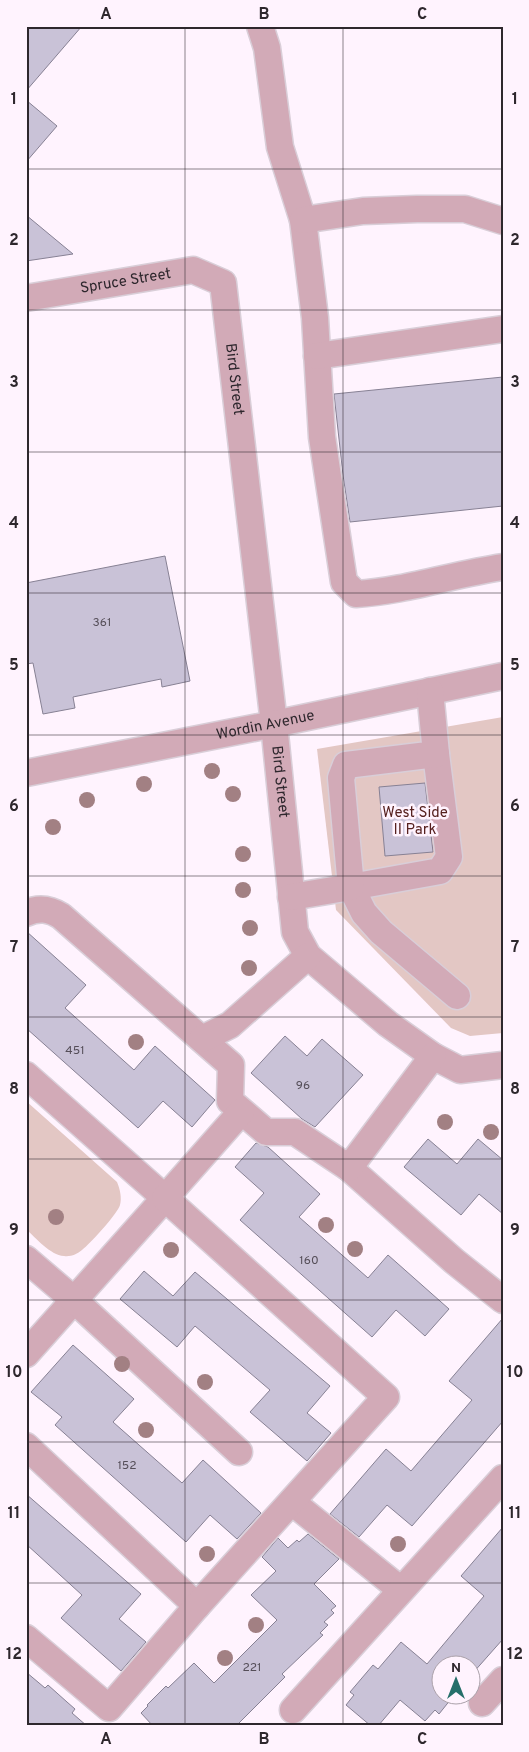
<svg xmlns="http://www.w3.org/2000/svg" width="529" height="1752" viewBox="0 0 529 1752" font-family="Overpass,sans-serif">
<style>
.green{fill:#e3c7c4}
.building{fill:#c9c2d7;stroke:#878194}
.lines{fill:none;stroke-linecap:round;stroke-linejoin:round}
.minor-casing{stroke:#d9ced8;stroke-width:29}
.minor{stroke:#d2aab7;stroke-width:26}
.tree{fill:#a28083}
.grid{fill:none;stroke:#2e272d;stroke-width:1;stroke-opacity:0.55}
.labels{text-anchor:middle;dominant-baseline:central;stroke-width:5;stroke-linejoin:round;paint-order:stroke}
.number-label{font-size:12px;fill:#554e58}
.street-label{font-size:15px;fill:#2e272d;stroke:#fff3fe}
.park-label{font-size:15px;fill:#56211f;stroke:#fff3fe}
.neatline{fill:none;stroke:#2e272d;stroke-width:2}
.grid-label{font-size:16px;text-anchor:middle;font-weight:bold;fill:#2e272d}
</style>
<rect width="100%" height="100%" fill="#fff3fe"/>
<g class="green">
<polygon points="503,717 503,1033 470,1036 451,1028 336,910 317,749"/>
<path d="M26,1101L117,1182C120,1189 122,1198 120,1205C118,1213 90,1244 82,1250C77,1254 71,1257 64,1256C50,1255 36,1238 26,1229Z"/>
</g>
<g class="building">
<polygon points="26,26 82,26 26,91"/>
<polygon points="26,100 57,126 26,162"/>
<polygon points="26,215 73,254 26,261"/>
<polygon points="503,377 503,506 350,522 343,475 334,394"/>
<polygon points="165,556 190,681 162,687 161,679 73,697 75,708 43,714 33,663 26,664 26,583"/>
<polygon points="425,783 433,852 385,856 379,787"/>
<polygon points="26,931 86,985 65,1008 134,1070 155,1046 215,1100 192,1127 163,1101 138,1128 26,1028"/>
<polygon points="285,1036 307,1056 322,1039 363,1075 315,1127 302,1119 251,1073"/>
<polygon points="428,1139 457,1164 478,1139 503,1160 503,1214 479,1194 461,1215 404,1167"/>
<polygon points="256,1143 268,1147 320,1194 299,1217 368,1278 388,1255 449,1309 425,1336 396,1310 372,1337 240,1220 264,1193 235,1167"/>
<polygon points="144,1271 173,1296 195,1272 330,1386 307,1413 331,1433 307,1461 250,1412 270,1390 195,1326 177,1347 120,1299"/>
<polygon points="503,1318 503,1421 412,1526 387,1505 359,1537 330,1514 386,1449 411,1471 472,1400 449,1381"/>
<polygon points="73,1345 134,1399 113,1422 182,1483 203,1460 261,1513 237,1539 210,1515 186,1542 55,1425 62,1417 31,1392"/>
<polygon points="26,1494 141,1594 119,1619 146,1642 121,1671 61,1618 82,1595 26,1544"/>
<polygon points="503,1527 503,1639 472,1674 472,1664 442,1664 442,1694 455,1694 439,1714 435,1710 425,1721 400,1700 378,1726 371,1726 346,1705 354,1695 350,1692 373,1665 378,1669 401,1642 427,1664 484,1596 461,1576"/>
<polygon points="308,1534 339,1559 314,1584 336,1606 331,1610 334,1613 324,1622 328,1625 320,1633 323,1635 282,1674 285,1677 236,1726 153,1726 141,1713 148,1706 147,1705 166,1686 168,1688 194,1663 214,1683 277,1620 251,1595 276,1571 262,1557 278,1538 288,1548 297,1540 299,1542"/>
<polygon points="26,1672 45,1688 48,1685 67,1702 75,1709 72,1713 87,1726 26,1726"/>
</g>
<g class="lines">
<defs>
<g id="minor">
<path d="M260,26L267,48L280,147L303,220L315,318L322,437L344,582L356,594C406,591 454,574 503,567"/>
<polyline points="303,220 363,211 417,209 465,209 503,221"/>
<path id="s1" d="M26,298L193,270L223,283L274,724L295,932L308,956L388,1024L433,1056L460,1070L503,1065"/>
<polyline points="317,356 503,329"/>
<polyline points="436,754 449,857 440,871 351,887 364,913 381,932 457,996"/>
<path id="s2" d="M26,773L274,724L503,676"/>
<polyline points="291,897 351,887 341,778 346,765 436,754 430,691"/>
<path d="M26,913C39,907 50,909 61,916L231,1065L230,1101L266,1132H295L349,1168L454,1261L503,1300"/>
<polyline points="202,1039 230,1025 308,956"/>
<polyline points="26,1075 165,1198 26,1354"/>
<polyline points="349,1168 433,1056"/>
<polyline points="26,1259 74,1300 239,1452"/>
<polyline points="26,1446 197,1606"/>
<polyline points="292,1502 401,1590"/>
<polyline points="26,1638 109,1708 197,1606 386,1397 165,1198 241,1112"/>
<polyline points="482,1703 503,1680"/>
<polyline points="293,1710 503,1478"/>
</g>
</defs>
<use href="#minor" class="minor-casing"/>
<use href="#minor" class="minor"/>
</g>
<g class="tree">
<circle cx="212" cy="771" r="8"/>
<circle cx="144" cy="784" r="8"/>
<circle cx="233" cy="794" r="8"/>
<circle cx="87" cy="800" r="8"/>
<circle cx="53" cy="827" r="8"/>
<circle cx="243" cy="854" r="8"/>
<circle cx="243" cy="890" r="8"/>
<circle cx="250" cy="928" r="8"/>
<circle cx="249" cy="968" r="8"/>
<circle cx="136" cy="1042" r="8"/>
<circle cx="445" cy="1122" r="8"/>
<circle cx="491" cy="1132" r="8"/>
<circle cx="56" cy="1217" r="8"/>
<circle cx="326" cy="1225" r="8"/>
<circle cx="355" cy="1249" r="8"/>
<circle cx="171" cy="1250" r="8"/>
<circle cx="122" cy="1364" r="8"/>
<circle cx="205" cy="1382" r="8"/>
<circle cx="146" cy="1430" r="8"/>
<circle cx="398" cy="1544" r="8"/>
<circle cx="207" cy="1554" r="8"/>
<circle cx="256" cy="1625" r="8"/>
<circle cx="225" cy="1658" r="8"/>
</g>
<path class="grid" d="M185,26V1726M343,26V1726M26,169H503M26,310H503M26,452H503M26,593H503M26,735H503M26,876H503M26,1017H503M26,1159H503M26,1300H503M26,1442H503M26,1583H503"/>
<g class="labels">
<g class="number-label">
<text x="102" y="623">361</text>
<text x="75" y="1051">451</text>
<text x="303" y="1086">96</text>
<text x="309" y="1261">160</text>
<text x="127" y="1466">152</text>
<text x="252" y="1668">221</text>
</g>
<g class="street-label">
<text stroke="none"><textPath href="#s1" startOffset="101">Spruce Street</textPath></text>
<text stroke="none"><textPath href="#s1" startOffset="299">Bird Street</textPath></text>
<text stroke="none"><textPath href="#s2" startOffset="244">Wordin Avenue</textPath></text>
<text stroke="none"><textPath href="#s1" startOffset="704">Bird Street</textPath></text>
</g>
<g class="park-label">
<text x="415" y="813">West Side<tspan x="415" dy="17">II Park</tspan></text>
</g>
</g>
<rect width="529" height="1752" fill="none" stroke="#fff3fe" stroke-width="55"/>
<g transform="translate(456 1680)"><circle r="24" fill="#fff3fe" stroke="#aba1aa"/>
<path d="M0-4L9 19L0 12L-9 19Z" fill="#256f6a"/>
<text y="-8" font-size="14" font-weight="bold" text-anchor="middle" fill="#2e272d">N</text>
</g>
<rect x="28" y="28" width="474" height="1696" class="neatline"/>
<g class="grid-label">
<text x="106" y="19">A</text>
<text x="264" y="19">B</text>
<text x="422" y="19">C</text>
<text x="14" y="104">1</text>
<text x="515" y="104">1</text>
<text x="14" y="245">2</text>
<text x="515" y="245">2</text>
<text x="14" y="387">3</text>
<text x="515" y="387">3</text>
<text x="14" y="528">4</text>
<text x="515" y="528">4</text>
<text x="14" y="670">5</text>
<text x="515" y="670">5</text>
<text x="14" y="811">6</text>
<text x="515" y="811">6</text>
<text x="14" y="952">7</text>
<text x="515" y="952">7</text>
<text x="14" y="1094">8</text>
<text x="515" y="1094">8</text>
<text x="14" y="1235">9</text>
<text x="515" y="1235">9</text>
<text x="14" y="1377">10</text>
<text x="515" y="1377">10</text>
<text x="14" y="1518">11</text>
<text x="515" y="1518">11</text>
<text x="14" y="1659">12</text>
<text x="515" y="1659">12</text>
<text x="106" y="1744">A</text>
<text x="264" y="1744">B</text>
<text x="422" y="1744">C</text>
</g>
</svg>
